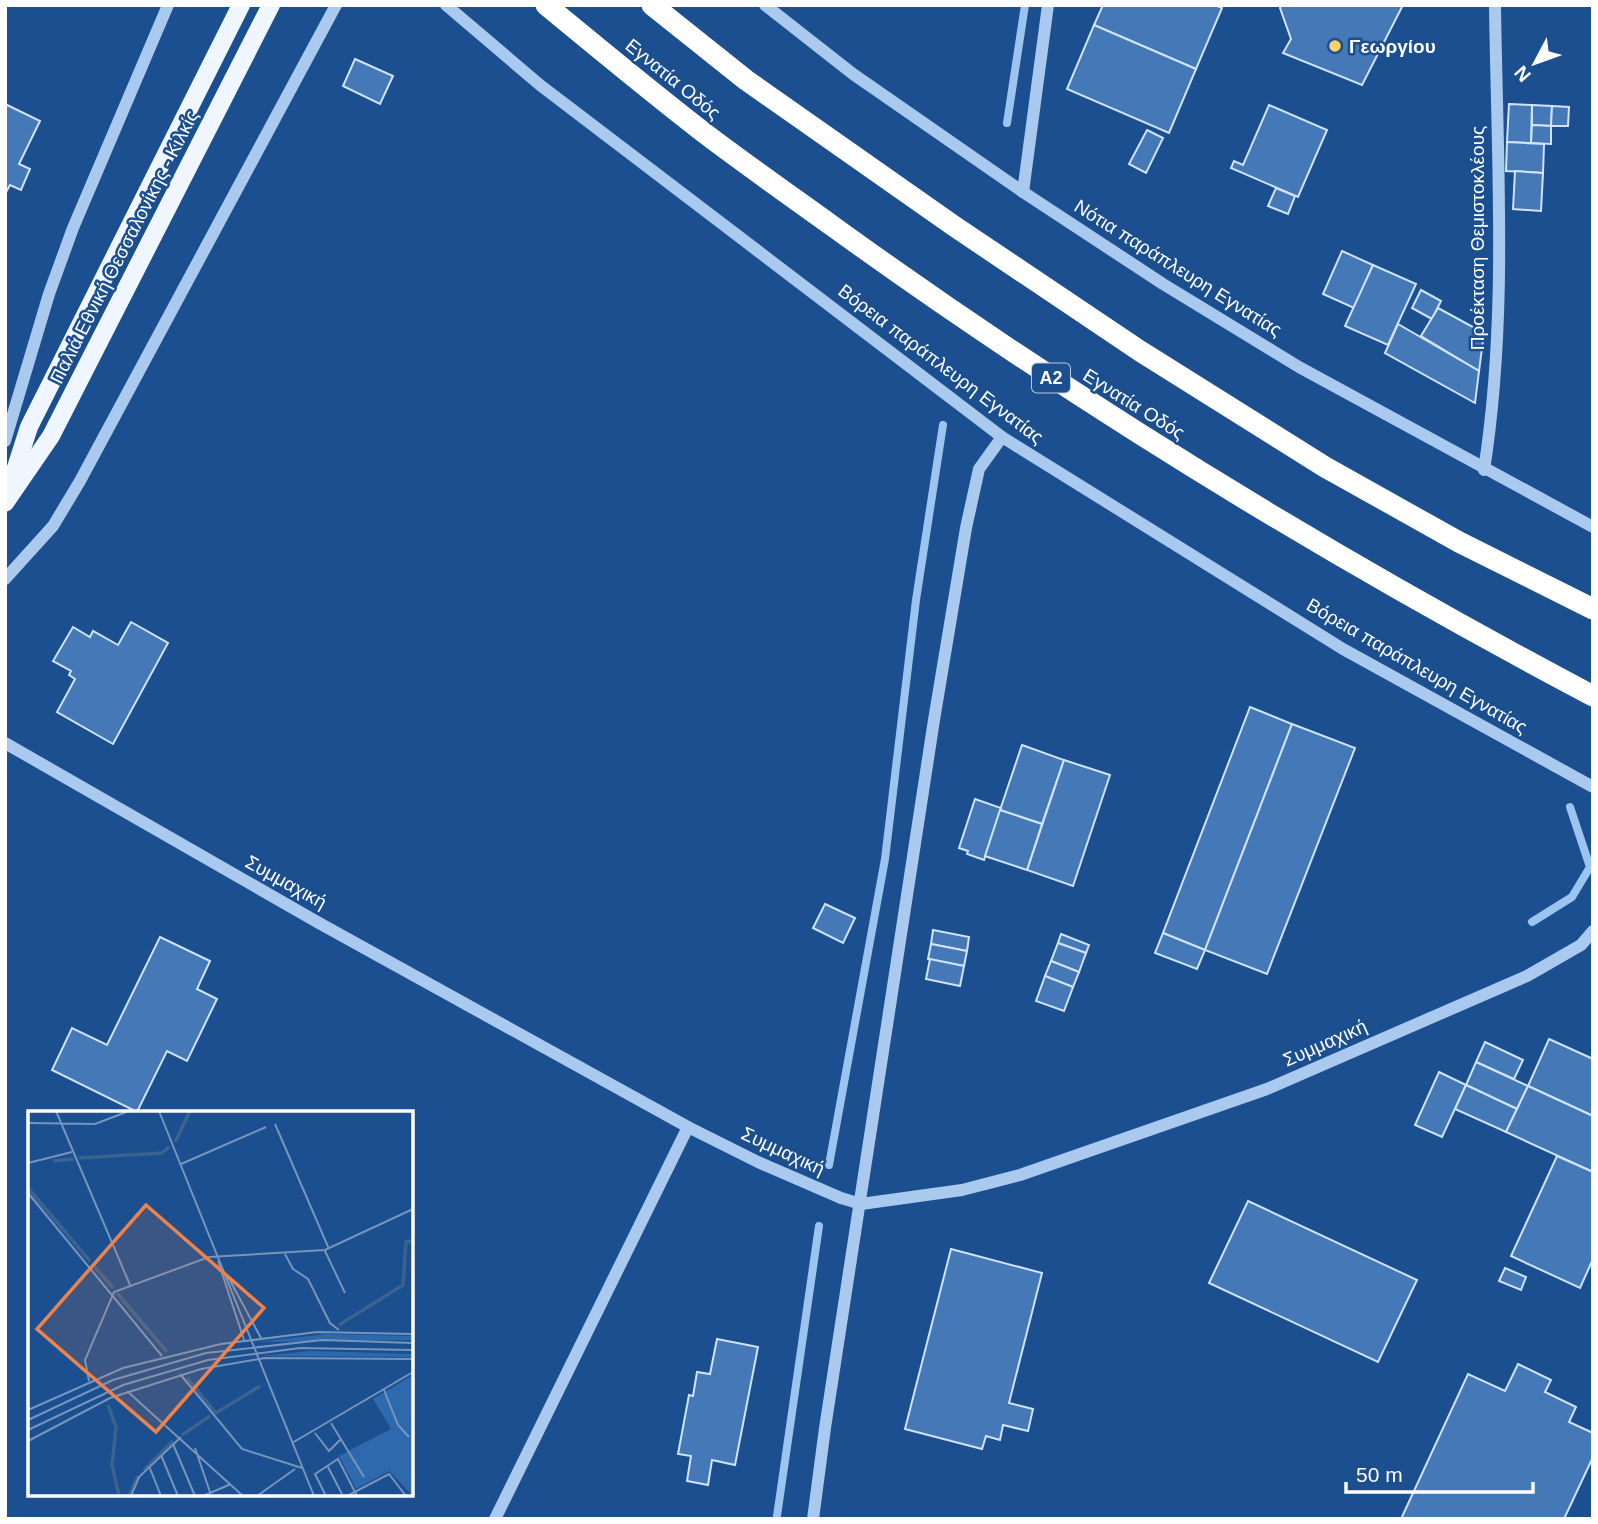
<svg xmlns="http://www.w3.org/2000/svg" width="1598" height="1524" viewBox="0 0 1598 1524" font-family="Helvetica,sans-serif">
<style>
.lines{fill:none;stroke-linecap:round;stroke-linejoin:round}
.stream{stroke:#9cc4f0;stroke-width:8}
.building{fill:#4478b7;stroke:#cfe3fa;stroke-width:2}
.minor{stroke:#a9c9ee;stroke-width:12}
.major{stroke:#f0f6ff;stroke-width:18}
.highway{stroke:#fff;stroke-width:21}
.poi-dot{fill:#ffd166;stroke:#1b4f8f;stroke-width:2.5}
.labels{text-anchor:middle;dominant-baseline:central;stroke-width:5;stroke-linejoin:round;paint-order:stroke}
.shield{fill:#1b4f8f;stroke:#bbcadd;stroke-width:2}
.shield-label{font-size:18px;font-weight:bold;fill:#fff}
.poi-label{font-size:19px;font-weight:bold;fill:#fff;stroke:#1b4f8f;text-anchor:start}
.street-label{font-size:19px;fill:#fff;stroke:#1b4f8f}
.inset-river{fill:none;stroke:#3c6290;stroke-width:3.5}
.inset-road{fill:none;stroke:#7695bc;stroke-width:2}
.view{fill:#ee8249;fill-opacity:0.15;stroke:#ee8249;stroke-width:3.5}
.inset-edge{fill:none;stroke:#fff;stroke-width:3.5}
</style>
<rect width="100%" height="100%" fill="#1b4f8f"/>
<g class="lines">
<g class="stream">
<polyline points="1007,123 1025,5"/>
<polyline points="1532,922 1572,897 1590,867 1570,807"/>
<polyline points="829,1165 885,859 916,600 943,425"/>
<polyline points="777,1516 819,1226"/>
</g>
</g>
<g class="building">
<polygon points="1103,5 1215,5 1222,8 1196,69 1094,25"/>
<polygon points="1281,5 1403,5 1362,85 1283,53 1291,39 1280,8"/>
<polygon points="1094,25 1196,69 1169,133 1067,89"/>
<polygon points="355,59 393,76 380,104 343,86"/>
<polygon points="5,104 40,121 19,164 30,169 21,190 10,185 5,194"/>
<polygon points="1509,104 1532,105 1531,143 1507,142"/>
<polygon points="1269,105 1327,130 1298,197 1231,168 1234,161 1243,165"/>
<polygon points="1532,105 1552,106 1551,126 1532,125"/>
<polygon points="1552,106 1569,107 1568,126 1551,126"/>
<polygon points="1532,125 1551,126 1551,144 1531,143"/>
<polygon points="1147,130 1163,138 1146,173 1129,164"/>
<polygon points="1507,142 1544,144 1543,173 1506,171"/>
<polygon points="1515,171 1543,173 1541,211 1513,209"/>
<polygon points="1276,188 1295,196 1288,214 1268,206"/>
<polygon points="1342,251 1373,265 1354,308 1323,294"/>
<polygon points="1373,265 1416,284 1388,345 1345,326"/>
<polygon points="1421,290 1441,301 1432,319 1412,308"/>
<polygon points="1438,308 1484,333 1479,371 1421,336"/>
<polygon points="1398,324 1479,371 1475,403 1385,353"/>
<polygon points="131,622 168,643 113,744 57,712 75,679 69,675 71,671 53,661 73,627 90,637 93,631 118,645"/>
<polygon points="1250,707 1292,724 1205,950 1163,933"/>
<polygon points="1292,724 1355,748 1267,974 1205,950"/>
<polygon points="1022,745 1064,760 1042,824 1000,810"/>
<polygon points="1064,760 1110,775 1073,886 1027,870"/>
<polygon points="975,799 1001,808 984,860 967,854 968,851 959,848"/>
<polygon points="1000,810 1042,824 1027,870 985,856"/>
<polygon points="825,904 855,918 843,943 813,928"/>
<polygon points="933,930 969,937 967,951 931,944"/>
<polygon points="1163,933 1205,950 1197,969 1155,953"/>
<polygon points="1061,934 1089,945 1086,953 1058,943"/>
<polygon points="160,937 210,961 197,989 217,999 187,1061 167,1051 137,1112 52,1070 72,1028 107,1045"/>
<polygon points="1058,943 1086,953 1079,972 1051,961"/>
<polygon points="931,944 967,951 964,966 928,959"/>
<polygon points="930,959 964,966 960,986 926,979"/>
<polygon points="1051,961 1079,972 1073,987 1045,976"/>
<polygon points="1045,976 1073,987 1064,1011 1036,1001"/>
<polygon points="1549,1039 1593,1059 1593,1116 1528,1086"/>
<polygon points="1485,1042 1523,1060 1514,1079 1476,1062"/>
<polygon points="1476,1062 1528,1086 1517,1109 1466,1085"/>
<polygon points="1439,1072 1466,1085 1442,1137 1415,1125"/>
<polygon points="1466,1085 1517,1109 1506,1132 1455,1109"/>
<polygon points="1528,1086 1593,1116 1593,1172 1506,1132"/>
<polygon points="1557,1156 1593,1172 1593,1259 1580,1288 1511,1256"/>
<polygon points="1248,1201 1417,1280 1378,1362 1209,1283"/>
<polygon points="951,1249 1042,1273 1009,1403 1033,1409 1028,1431 1003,1425 1000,1440 986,1436 982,1449 905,1429"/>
<polygon points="1505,1268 1526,1277 1521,1290 1499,1281"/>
<polygon points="717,1339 758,1347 735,1465 712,1460 708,1485 687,1481 691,1456 678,1454 689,1395 693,1396 697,1372 710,1374"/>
<polygon points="1518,1364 1551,1380 1545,1392 1576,1407 1569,1422 1593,1433 1593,1457 1564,1519 1401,1519 1468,1374 1505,1391"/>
</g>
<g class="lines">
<g class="minor">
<polyline points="446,5 540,85 1002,437 1343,649 1593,787"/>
<polyline points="765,5 853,74 1023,192 1163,284 1299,367 1593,527"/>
<polyline points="1023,192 1048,5"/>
<polyline points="5,441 49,294 73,228 168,5"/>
<path d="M1484,470C1508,317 1497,160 1495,5"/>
<polyline points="5,579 53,526 80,481 336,5"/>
<polyline points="5,743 319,923 688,1127 758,1162 841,1198 861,1204 962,1190 1020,1175 1267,1089 1527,976 1581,945 1593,931"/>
<polyline points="495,1519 688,1127"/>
<polyline points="813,1519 825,1428 934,720 966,528 979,469 1002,437"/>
</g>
<g class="major">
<polyline points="11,483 29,427 241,5"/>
<polyline points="5,503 51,436 271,5"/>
</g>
<g class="highway">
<path d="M546,5C598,48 650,91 703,132C745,164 788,194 831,225C1073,400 1328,556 1593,696"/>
<polyline points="652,5 746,80 954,226 1140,351 1325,467 1459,542 1593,609"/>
</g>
</g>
<circle class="poi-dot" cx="1335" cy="46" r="7"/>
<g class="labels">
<rect class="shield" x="1032" y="363.5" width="38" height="29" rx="5"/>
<g class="shield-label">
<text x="1051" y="378">Α2</text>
</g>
<g class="poi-label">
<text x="1349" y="46">Γεωργίου</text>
</g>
<g class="street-label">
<text transform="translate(673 79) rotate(39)">Εγνατία Οδός</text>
<text transform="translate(1477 238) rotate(-90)">Προέκταση Θεμιστοκλέους</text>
<text transform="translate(124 247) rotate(-63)">Παλιά Εθνική Θεσσαλονίκης - Κιλκίς</text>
<text transform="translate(1178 268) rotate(32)">Νότια παράπλευρη Εγνατίας</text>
<text transform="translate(941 364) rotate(37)">Βόρεια παράπλευρη Εγνατίας</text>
<text transform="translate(1134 404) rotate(32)">Εγνατία Οδός</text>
<text transform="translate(1417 666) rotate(30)">Βόρεια παράπλευρη Εγνατίας</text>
<text transform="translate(286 882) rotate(29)">Συμμαχική</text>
<text transform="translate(1325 1043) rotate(-24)">Συμμαχική</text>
<text transform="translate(783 1151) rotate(25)">Συμμαχική</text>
</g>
</g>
<g transform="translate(28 1111)">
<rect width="385" height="385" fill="#1b4f8f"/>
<path d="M299,223L385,225V229L228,231ZM282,240L385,243V246L234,245ZM385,264V385L361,360L328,378L311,345L363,318L345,288Z" fill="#2e69ad"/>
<path class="inset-river" d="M147,31L162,0M51,47L134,42L141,36M25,50L46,48M0,77L62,150M66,155L85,177M89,182L139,241M311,214L375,174L378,131L385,130M159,267L188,302L232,275M80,294L88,316L84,354L91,385M154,324L182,305M116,359L145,330M101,385L110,365"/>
<path class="inset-road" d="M28,0L102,174M131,0L286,385M0,12L67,13L101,0M247,13L301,138M0,52L44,41M153,53L238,16M0,82L134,245M297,140L317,182M257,143L265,158L280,168L302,212L311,219M190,150L216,229M199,164L233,227M152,263L214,338L274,357M61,270L57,249L86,181L181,146L297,139L385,98M356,279L370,314L381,326M99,280L215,385M0,299L95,257L193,233L289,221L385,223M0,309L85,269L178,242L294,229L385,232M303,312L336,366M0,319L95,274L180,249L272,237L385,239M287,322L301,340L313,328M0,330L82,287L173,258L237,247L385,248M264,332L385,261M145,333L167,385M167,337L182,381M133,344L150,385M299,354L314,383M121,355L133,385M103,385L111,366L153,326M175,385L203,373M229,385L267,358M298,385L287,363L310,348L329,385M319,385L361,363L378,385"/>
<path class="view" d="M118,94L236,197L128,321L9,218Z"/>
<rect width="385" height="385" class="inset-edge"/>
</g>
<rect width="1598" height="1524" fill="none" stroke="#ffffff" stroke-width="14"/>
<g transform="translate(1535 63) rotate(229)" stroke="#1b4f8f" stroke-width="5" paint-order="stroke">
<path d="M0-5L12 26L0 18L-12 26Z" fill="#ffffff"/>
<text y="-10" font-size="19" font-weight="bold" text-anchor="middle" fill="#ffffff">N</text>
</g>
<path d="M1346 1482v10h187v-10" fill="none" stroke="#ffffff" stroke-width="3.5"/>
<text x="1356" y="1482" font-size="21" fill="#ffffff" stroke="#1b4f8f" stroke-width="5" paint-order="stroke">50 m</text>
</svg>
